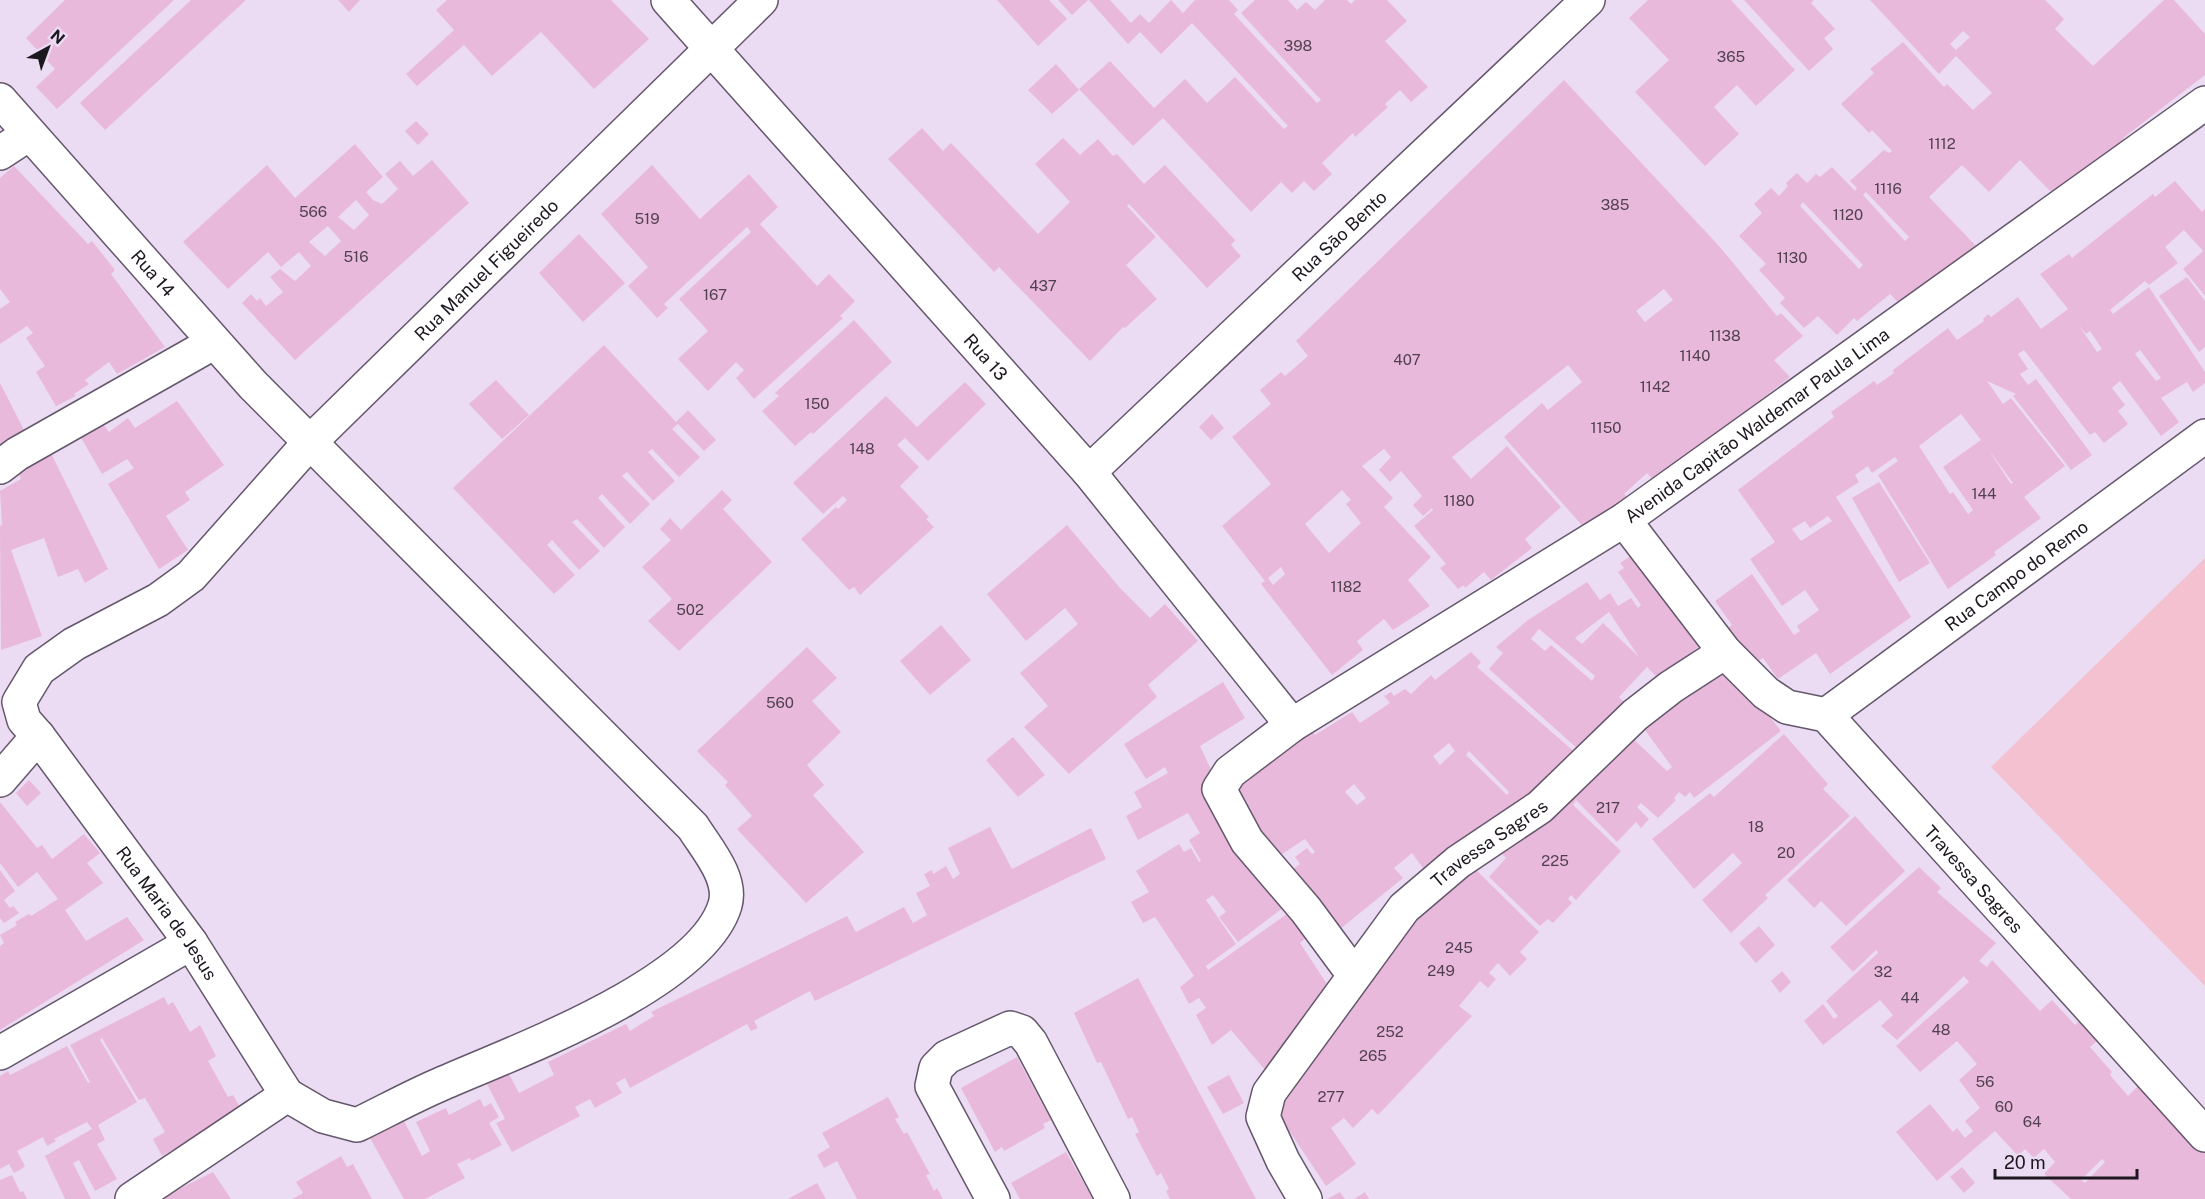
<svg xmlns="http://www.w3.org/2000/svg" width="2205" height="1199" viewBox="0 0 2205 1199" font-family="'Public Sans',sans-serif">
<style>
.green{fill:#f3c1cf}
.building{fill:#e9b9dc;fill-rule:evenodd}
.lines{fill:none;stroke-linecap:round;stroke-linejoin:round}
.minor-casing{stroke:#64576c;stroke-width:36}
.minor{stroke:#fff;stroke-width:33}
.labels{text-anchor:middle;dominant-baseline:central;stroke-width:6;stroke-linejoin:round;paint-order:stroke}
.number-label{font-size:15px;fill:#50404f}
.street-label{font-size:18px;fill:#1d1720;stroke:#ebdcf3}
</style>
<rect width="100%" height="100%" fill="#ebdcf3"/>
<polygon class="green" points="2205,558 2205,986 1991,767"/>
<g class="building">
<polygon points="65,0 174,0 57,109 36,87 55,69 26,38"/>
<polygon points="191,0 246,0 105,130 80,103"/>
<polygon points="338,0 360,0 349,12"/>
<polygon points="447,0 611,0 649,39 594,89 541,32 492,76 464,45 417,86 406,74 454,30 436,10"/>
<polygon points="997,0 1049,0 1067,19 1038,46"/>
<polygon points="1058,0 1088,0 1072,15"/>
<polygon points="1089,0 1110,0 1131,23 1140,14 1149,23 1171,0 1183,13 1195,0 1229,0 1238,10 1234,14 1317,103 1321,100 1241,13 1255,0 1288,0 1297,10 1306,2 1315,10 1325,0 1347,0 1351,4 1355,0 1387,0 1407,21 1385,41 1428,87 1411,102 1400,90 1385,104 1388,107 1355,137 1353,133 1322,163 1332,174 1314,191 1304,181 1292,193 1281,182 1251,212 1163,118 1133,146 1079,89 1110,61 1154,108 1185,79 1207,103 1235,77 1284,129 1288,126 1192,23 1161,54 1140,32 1128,44"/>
<polygon points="1648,0 1731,0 1795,70 1756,106 1737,85 1714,107 1739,134 1705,166 1635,92 1669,60 1629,18"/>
<polygon points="1744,0 1814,0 1811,3 1835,29 1824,38 1833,49 1809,71"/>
<path d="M1870,0H2045L2064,19L2055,29L2093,66L2164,0H2174L2205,34V75L2123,138L2125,141L2052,193L2020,160L1989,192L1962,165L1929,197L1977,247L1942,279L1937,275L1900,304L1890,294L1857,321L1854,318L1837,335L1818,316L1804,328L1780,303L1785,298L1759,270L1766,264L1739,236L1762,213L1754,204L1771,188L1779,196L1788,186L1786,183L1797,173L1807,183L1816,174L1820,177L1832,167L1855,191L1857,188L1850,181L1884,150L1889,153L1892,151L1872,130L1869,133L1841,104L1874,73L1870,69L1903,42L1944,87L1947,84L1973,110L1992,93L1956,56L1939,74ZM1963,31L1970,37L1956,50L1950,44ZM1866,192L1909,237L1905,241L1863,195ZM1803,202L1863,265L1859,269L1800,206Z"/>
<polygon points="1056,64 1079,90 1052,114 1028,90"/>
<path d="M1564,80L1719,246L1777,316L1781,313L1803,336L1774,360L1790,377L1655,482L1647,473L1624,494L1631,501L1587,531L1504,437L1542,403L1548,410L1582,382L1568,365L1452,457L1471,479L1507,446L1561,507L1525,539L1532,548L1491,580L1484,572L1465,588L1464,585L1458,589L1440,568L1446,564L1414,526L1433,510L1432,508L1423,516L1413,505L1422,496L1401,471L1390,482L1379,470L1391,457L1384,449L1362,466L1393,498L1384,507L1431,557L1408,580L1430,606L1393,630L1384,619L1357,641L1363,650L1332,675L1261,584L1265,581L1222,526L1271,484L1232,437L1271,404L1260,390L1281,372L1285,376L1308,356L1296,341ZM1664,289L1673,300L1645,322L1636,311ZM1342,490L1351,500L1346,504L1361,523L1329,553L1305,524ZM1281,567L1285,574L1273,585L1268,578Z"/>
<polygon points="416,121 429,134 418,145 405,131"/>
<polygon points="922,128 943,151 951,143 1038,234 1070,202 1035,164 1063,138 1080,155 1098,139 1113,156 1117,154 1144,184 1165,165 1235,240 1231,245 1241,256 1207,288 1129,204 1127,206 1156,237 1126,265 1157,299 1125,328 1123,327 1090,361 999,267 994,272 888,159"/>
<path d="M355,144L383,177L366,192L373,200L382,204L398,189L385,174L400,161L413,176L432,160L469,203L295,360L242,303L251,294L257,301L260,298L266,306L283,292L270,277L280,269L295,281L311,266L299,252L281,267L268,252L228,289L183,242L267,165L295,198ZM356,200L369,215L354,230L338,217ZM328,226L341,241L325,256L309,242Z"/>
<polygon points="652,165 700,219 749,174 778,207 760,224 817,286 829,274 855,301 840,316 843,318 754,399 736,378 744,370 736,362 708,391 678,359 708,331 679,299 751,232 747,227 664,304 668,308 657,318 628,286 648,267 601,214"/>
<polygon points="14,166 88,244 92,241 115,270 111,274 165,347 117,374 109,362 85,380 89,384 74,394 76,396 56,406 36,372 45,366 26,338 33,333 27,326 0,344 0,309 10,302 0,289 0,178"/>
<path d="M2175,181L2202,212L2205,209V296L2183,269L2203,251L2184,230L2165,247L2178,263L2149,285L2145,281L2110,310L2113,314L2149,287L2205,372V383L2193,392L2187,382L2161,398L2179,422L2161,436L2120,381L2112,388L2125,405L2118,411L2128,424L2104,443L2095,432L2090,435L2024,350L2018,354L2028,369L2020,374L2028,385L2036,379L2092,455L2071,470L2013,396L2016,394L1987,381L2003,404L2011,398L2065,466L2024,497L2041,518L1994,552L1996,555L1948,589L1878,475L1898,461L1895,457L1872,473L1868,466L1855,475L1859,482L1836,497L1911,617L1830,674L1816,653L1778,679L1763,658L1755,663L1728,628L1732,625L1715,601L1752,574L1794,635L1800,631L1797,626L1819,610L1805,590L1782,606L1750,559L1775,542L1738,490L1834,417L1831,412L1874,381L1877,385L1894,373L1893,370L1948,328L1957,340L1984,321L1983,319L1988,314L1991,317L2018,297L2041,329L2068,309L2040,274L2069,254L2072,258L2135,208L2153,194L2155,197ZM2078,324L2086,334L2090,331L2102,349L2097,352ZM2140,350L2161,378L2156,381L2135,354ZM1961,414L1981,440L1943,467L1973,510L1968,514L1953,492L1950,494L1919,446ZM1988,449L2013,483L2011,484ZM1828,516L1832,521L1801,541L1792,529L1805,521L1810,528Z"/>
<polygon points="579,234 625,283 583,322 539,273"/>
<polygon points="2187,277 2205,301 2205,347 2199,352 2159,296"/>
<polygon points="854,320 892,362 813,434 811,432 795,446 762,411 779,396 775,393"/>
<polygon points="604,345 676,422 688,410 716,440 704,451 678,424 672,429 700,457 679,477 652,449 648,452 675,481 653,501 627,472 622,476 650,504 630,524 602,494 598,498 625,527 604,548 577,519 572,522 600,551 579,570 552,540 547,545 575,575 554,594 453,488"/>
<polygon points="496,380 529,415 502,439 469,404"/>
<polygon points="965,382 986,404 928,461 905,438 897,445 919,467 900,486 929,517 926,519 934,527 860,595 854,587 849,590 801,539 836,507 838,509 847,500 843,496 823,514 793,483 886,396 917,427"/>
<polygon points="0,383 24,430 0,445"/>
<polygon points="177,401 224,465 185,492 190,500 166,516 188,550 159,569 108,484 134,468 127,459 102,474 80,436 103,424 109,432 128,418 135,428"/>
<polygon points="1212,414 1224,428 1211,440 1199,427"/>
<polygon points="50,451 108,569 85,583 78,569 58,577 44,538 11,550 42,636 1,650 0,526 2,525 0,491 21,479 17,468"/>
<polygon points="1879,482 1930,563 1899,582 1852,498"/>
<polygon points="722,490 732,500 723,509 772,562 679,651 648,621 672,599 642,567 671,540 660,529 670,518 681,530"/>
<polygon points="1067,525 1120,588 1150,618 1165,604 1198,641 1148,685 1157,697 1069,774 1024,727 1048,706 1020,673 1078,624 1065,608 1026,641 987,594"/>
<path d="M1637,552L1708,639L1659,679L1647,667L1619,697L1628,706L1580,751L1489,669L1503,653L1496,647L1528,620L1587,582L1600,600L1610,593L1618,606L1631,598L1638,608L1641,605L1618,572L1624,568L1620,563ZM1609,612L1639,657L1603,623L1582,644L1575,638ZM1539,629L1595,676L1592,681L1551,645L1545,651L1531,639Z"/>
<polygon points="941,625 971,660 930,695 900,661"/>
<polygon points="807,647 837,678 812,701 841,732 807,765 824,785 813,795 864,852 806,903 737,829 752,816 725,785 728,782 697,751"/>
<path d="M1471,652L1481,662L1477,667L1577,754L1524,812L1518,807L1494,830L1489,825L1428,875L1412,853L1394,868L1403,878L1334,934L1300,895L1238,942L1219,917L1226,912L1213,895L1206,900L1236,944L1206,966L1208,970L1298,906L1316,930L1300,943L1327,984L1332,981L1340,992L1295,1028L1303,1037L1266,1071L1231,1030L1212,1045L1196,1015L1206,1008L1199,998L1189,1004L1180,987L1194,976L1155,917L1143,923L1131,902L1149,892L1136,871L1179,844L1184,852L1191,848L1199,862L1201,861L1189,840L1200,833L1188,813L1138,840L1126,816L1142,807L1134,792L1168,773L1165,767L1146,779L1124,744L1223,682L1245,718L1200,746L1214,776L1209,779L1238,839L1269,880L1280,870L1285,875L1300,864L1295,857L1307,848L1312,854L1315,852L1305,839L1270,862L1223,786L1313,732L1315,735L1352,712L1360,723L1390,703L1384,696L1391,692L1394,696L1405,689L1411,694L1431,675L1435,680ZM1449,743L1455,751L1440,765L1433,756ZM1469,751L1509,792L1507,795L1466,755ZM1354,784L1366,798L1357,805L1345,792Z"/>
<polygon points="1732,668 1781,731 1694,798 1690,792 1685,797 1679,792 1674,798 1676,800 1658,818 1641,803 1637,807 1649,819 1641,828 1636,822 1617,842 1576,800 1573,805 1621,851 1576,900 1571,895 1568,899 1572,903 1553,923 1548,919 1540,926 1489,877 1506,858 1498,850 1626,732 1667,771 1672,767 1642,726 1673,702 1675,706"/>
<polygon points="1784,734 1828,784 1823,789 1850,816 1765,895 1768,898 1731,933 1702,900 1742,863 1733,853 1694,889 1652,839 1710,793 1714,797"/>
<polygon points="1013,737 1045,775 1018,797 986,760"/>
<polygon points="29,780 41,793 27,806 16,793"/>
<polygon points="0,802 37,848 42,845 52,859 84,834 100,853 87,863 103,883 65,910 86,941 127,917 144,940 0,1030 0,946 4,943 0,935 17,925 15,922 29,914 31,916 58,899 37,872 18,887 0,863"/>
<polygon points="1855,816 1905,871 1846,926 1821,901 1814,908 1787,880"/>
<polygon points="990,827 1012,869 1091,828 1106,859 815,1001 810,991 754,1021 758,1028 751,1031 747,1024 630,1088 625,1078 616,1083 622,1093 595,1108 590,1099 575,1107 580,1116 512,1152 496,1123 505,1119 487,1084 509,1074 519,1093 554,1075 548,1062 626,1024 630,1031 654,1016 651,1012 847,916 856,932 904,907 913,923 927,915 916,893 930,886 924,874 932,870 933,874 946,866 953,879 960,874 948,848"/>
<polygon points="1468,862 1539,932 1520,952 1527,959 1510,976 1498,963 1489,973 1496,979 1488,988 1480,981 1459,1006 1472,1016 1378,1115 1372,1109 1353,1128 1344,1118 1331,1128 1356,1164 1326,1186 1270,1102 1351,1012 1346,1007 1356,981"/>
<path d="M1919,867L1941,888L1937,892L1996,943L1979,961L1987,967L1992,960L2040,1011L2052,1000L2075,1025L2081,1019L2099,1039L2090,1047L2112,1072L2110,1075L2128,1096L2140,1084L2205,1148V1199H2071L2044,1174L2055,1162L2044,1149L2034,1158L2025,1149L2018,1156L1995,1131L1937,1181L1896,1132L1930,1104L1953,1132L1957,1128L1965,1138L1973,1131L1965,1121L1980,1108L1959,1080L1977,1064L1957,1041L1920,1072L1896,1046L1969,982L1964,976L1897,1040L1881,1026L1893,1015L1880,1000L1823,1045L1804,1021L1823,1004L1834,1019L1838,1016L1826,1001L1878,953L1876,950L1853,972L1830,947ZM2102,1159L2105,1162L2085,1183L2081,1180Z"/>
<polygon points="0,870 15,891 4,900 10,908 13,906 19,913 4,923 0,918"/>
<polygon points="1759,926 1775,945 1756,963 1739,943"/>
<polygon points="1782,971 1791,982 1780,993 1771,981"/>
<polygon points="1138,978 1229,1148 1256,1199 1170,1199 1166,1191 1169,1189 1161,1173 1157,1176 1135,1134 1139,1132 1132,1117 1128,1119 1101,1062 1097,1063 1074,1013"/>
<polygon points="164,997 168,1005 173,1002 190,1032 200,1025 216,1056 208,1061 228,1097 233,1095 241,1109 162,1156 153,1139 165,1132 145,1098 139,1100 102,1038 100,1040 137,1102 98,1125 105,1140 97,1144 117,1179 95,1191 79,1160 73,1163 91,1199 65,1199 45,1156 92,1129 87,1122 54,1139 56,1141 47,1146 43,1137 17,1151 25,1166 20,1170 14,1173 9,1164 0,1169 0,1076 8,1071 10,1075 67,1046 88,1083 90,1082 70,1045"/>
<polygon points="1017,1057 1051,1120 1043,1124 1045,1128 1004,1151 1002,1147 995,1152 961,1088"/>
<polygon points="1229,1075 1244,1103 1223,1114 1207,1087"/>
<polygon points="888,1097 899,1117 895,1119 904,1134 907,1132 930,1174 926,1175 934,1191 937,1188 943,1199 857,1199 837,1161 824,1168 817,1155 830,1147 822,1133"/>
<polygon points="480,1099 484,1107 491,1103 499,1117 489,1123 502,1145 471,1161 470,1158 457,1164 465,1178 425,1199 404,1199 370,1138 403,1119 422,1156 430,1151 416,1122 446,1108 449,1115"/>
<polygon points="1066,1152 1093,1199 1020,1199 1011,1183"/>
<polygon points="341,1156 347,1167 353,1164 372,1199 292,1199 303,1193 296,1182"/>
<polygon points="1962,1167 1975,1183 1964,1193 1950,1177"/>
<polygon points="213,1172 231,1199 160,1199 187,1185"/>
<polygon points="12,1175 20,1192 23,1191 27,1199 0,1199 0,1180"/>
<polygon points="817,1183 826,1199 788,1199"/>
<polygon points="1340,1192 1345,1199 1327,1199"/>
<polygon points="1365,1192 1369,1199 1354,1199"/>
</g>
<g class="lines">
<defs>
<g id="minor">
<path id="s1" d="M668,0L1089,472L1292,725"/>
<path id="s2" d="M0,100L253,385L693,827C706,848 733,878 725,905C701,985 511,1053 439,1085C411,1097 384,1112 357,1125L323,1116L287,1095L132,1199"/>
<polyline points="0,153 29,134"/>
<polyline points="0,467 17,454 213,343"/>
<path id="s3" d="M1089,472L1588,0"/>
<path id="s4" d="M1624,520L1725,652L1766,693L1787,707L1826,715L2205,1135"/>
<path id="s5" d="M1826,715L2205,436"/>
<path id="s6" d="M38,736L191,943L287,1095"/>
<path id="s7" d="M0,780L38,736L24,720L19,702L39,669L74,644L158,600L191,576L310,442L761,0"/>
<path id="s8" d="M1354,975L1306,910L1247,841L1219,789L1230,772L1292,725L1624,520L2205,103"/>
<polyline points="0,1053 191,943"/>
<polyline points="993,1199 932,1086 936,1068 947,1057 1010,1028 1022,1032 1031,1043 1113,1199"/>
<path id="s9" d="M1305,1199L1283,1161L1263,1117L1269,1093L1404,908L1458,862L1540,807L1635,715L1671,687L1725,652"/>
</g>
</defs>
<use href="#minor" class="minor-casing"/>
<use href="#minor" class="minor"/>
</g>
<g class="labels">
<g class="number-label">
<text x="1298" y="45">398</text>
<text x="1731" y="56">365</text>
<text x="1942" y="143">1112</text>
<text x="1888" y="188">1116</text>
<text x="1615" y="204">385</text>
<text x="313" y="211">566</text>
<text x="1848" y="214">1120</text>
<text x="647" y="218">519</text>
<text x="356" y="256">516</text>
<text x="1792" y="257">1130</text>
<text x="1043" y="285">437</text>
<text x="715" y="294">167</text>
<text x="1725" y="335">1138</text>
<text x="1695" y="355">1140</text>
<text x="1407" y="359">407</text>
<text x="1655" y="386">1142</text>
<text x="817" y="403">150</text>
<text x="1606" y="427">1150</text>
<text x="862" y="448">148</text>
<text x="1984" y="493">144</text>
<text x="1459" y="500">1180</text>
<text x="1346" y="586">1182</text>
<text x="690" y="609">502</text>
<text x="780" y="702">560</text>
<text x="1608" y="807">217</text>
<text x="1756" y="826">18</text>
<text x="1786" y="852">20</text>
<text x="1555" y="860">225</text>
<text x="1459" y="947">245</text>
<text x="1441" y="970">249</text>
<text x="1883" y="971">32</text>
<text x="1910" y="997">44</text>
<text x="1941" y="1029">48</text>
<text x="1390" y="1031">252</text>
<text x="1373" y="1055">265</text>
<text x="1985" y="1081">56</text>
<text x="1331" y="1096">277</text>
<text x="2004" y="1106">60</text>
<text x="2032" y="1121">64</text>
</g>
<g class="street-label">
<text stroke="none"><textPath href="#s3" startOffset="344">Rua São Bento</textPath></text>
<text stroke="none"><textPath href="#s7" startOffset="741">Rua Manuel Figueiredo</textPath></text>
<text stroke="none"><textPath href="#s2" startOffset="231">Rua 14</textPath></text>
<text stroke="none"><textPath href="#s1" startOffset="478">Rua 13</textPath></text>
<text stroke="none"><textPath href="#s8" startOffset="882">Avenida Capitão Waldemar Paula Lima</textPath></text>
<text stroke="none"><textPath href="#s5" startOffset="236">Rua Campo do Remo</textPath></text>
<text stroke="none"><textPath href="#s9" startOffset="453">Travessa Sagres</textPath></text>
<text stroke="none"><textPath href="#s4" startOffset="510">Travessa Sagres</textPath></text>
<text stroke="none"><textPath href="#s6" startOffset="219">Rua Maria de Jesus</textPath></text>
</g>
</g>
<g transform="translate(48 48) rotate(41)" stroke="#ebdcf3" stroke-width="4.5" paint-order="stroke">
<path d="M0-4.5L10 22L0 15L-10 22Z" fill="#1d1720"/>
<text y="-9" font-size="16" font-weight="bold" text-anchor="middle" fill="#1d1720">N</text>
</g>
<path d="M1995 1169v9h142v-9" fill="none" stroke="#1d1720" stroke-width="3"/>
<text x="2004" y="1169" font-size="18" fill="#1d1720" stroke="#ebdcf3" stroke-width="4.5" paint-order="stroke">20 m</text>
</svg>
